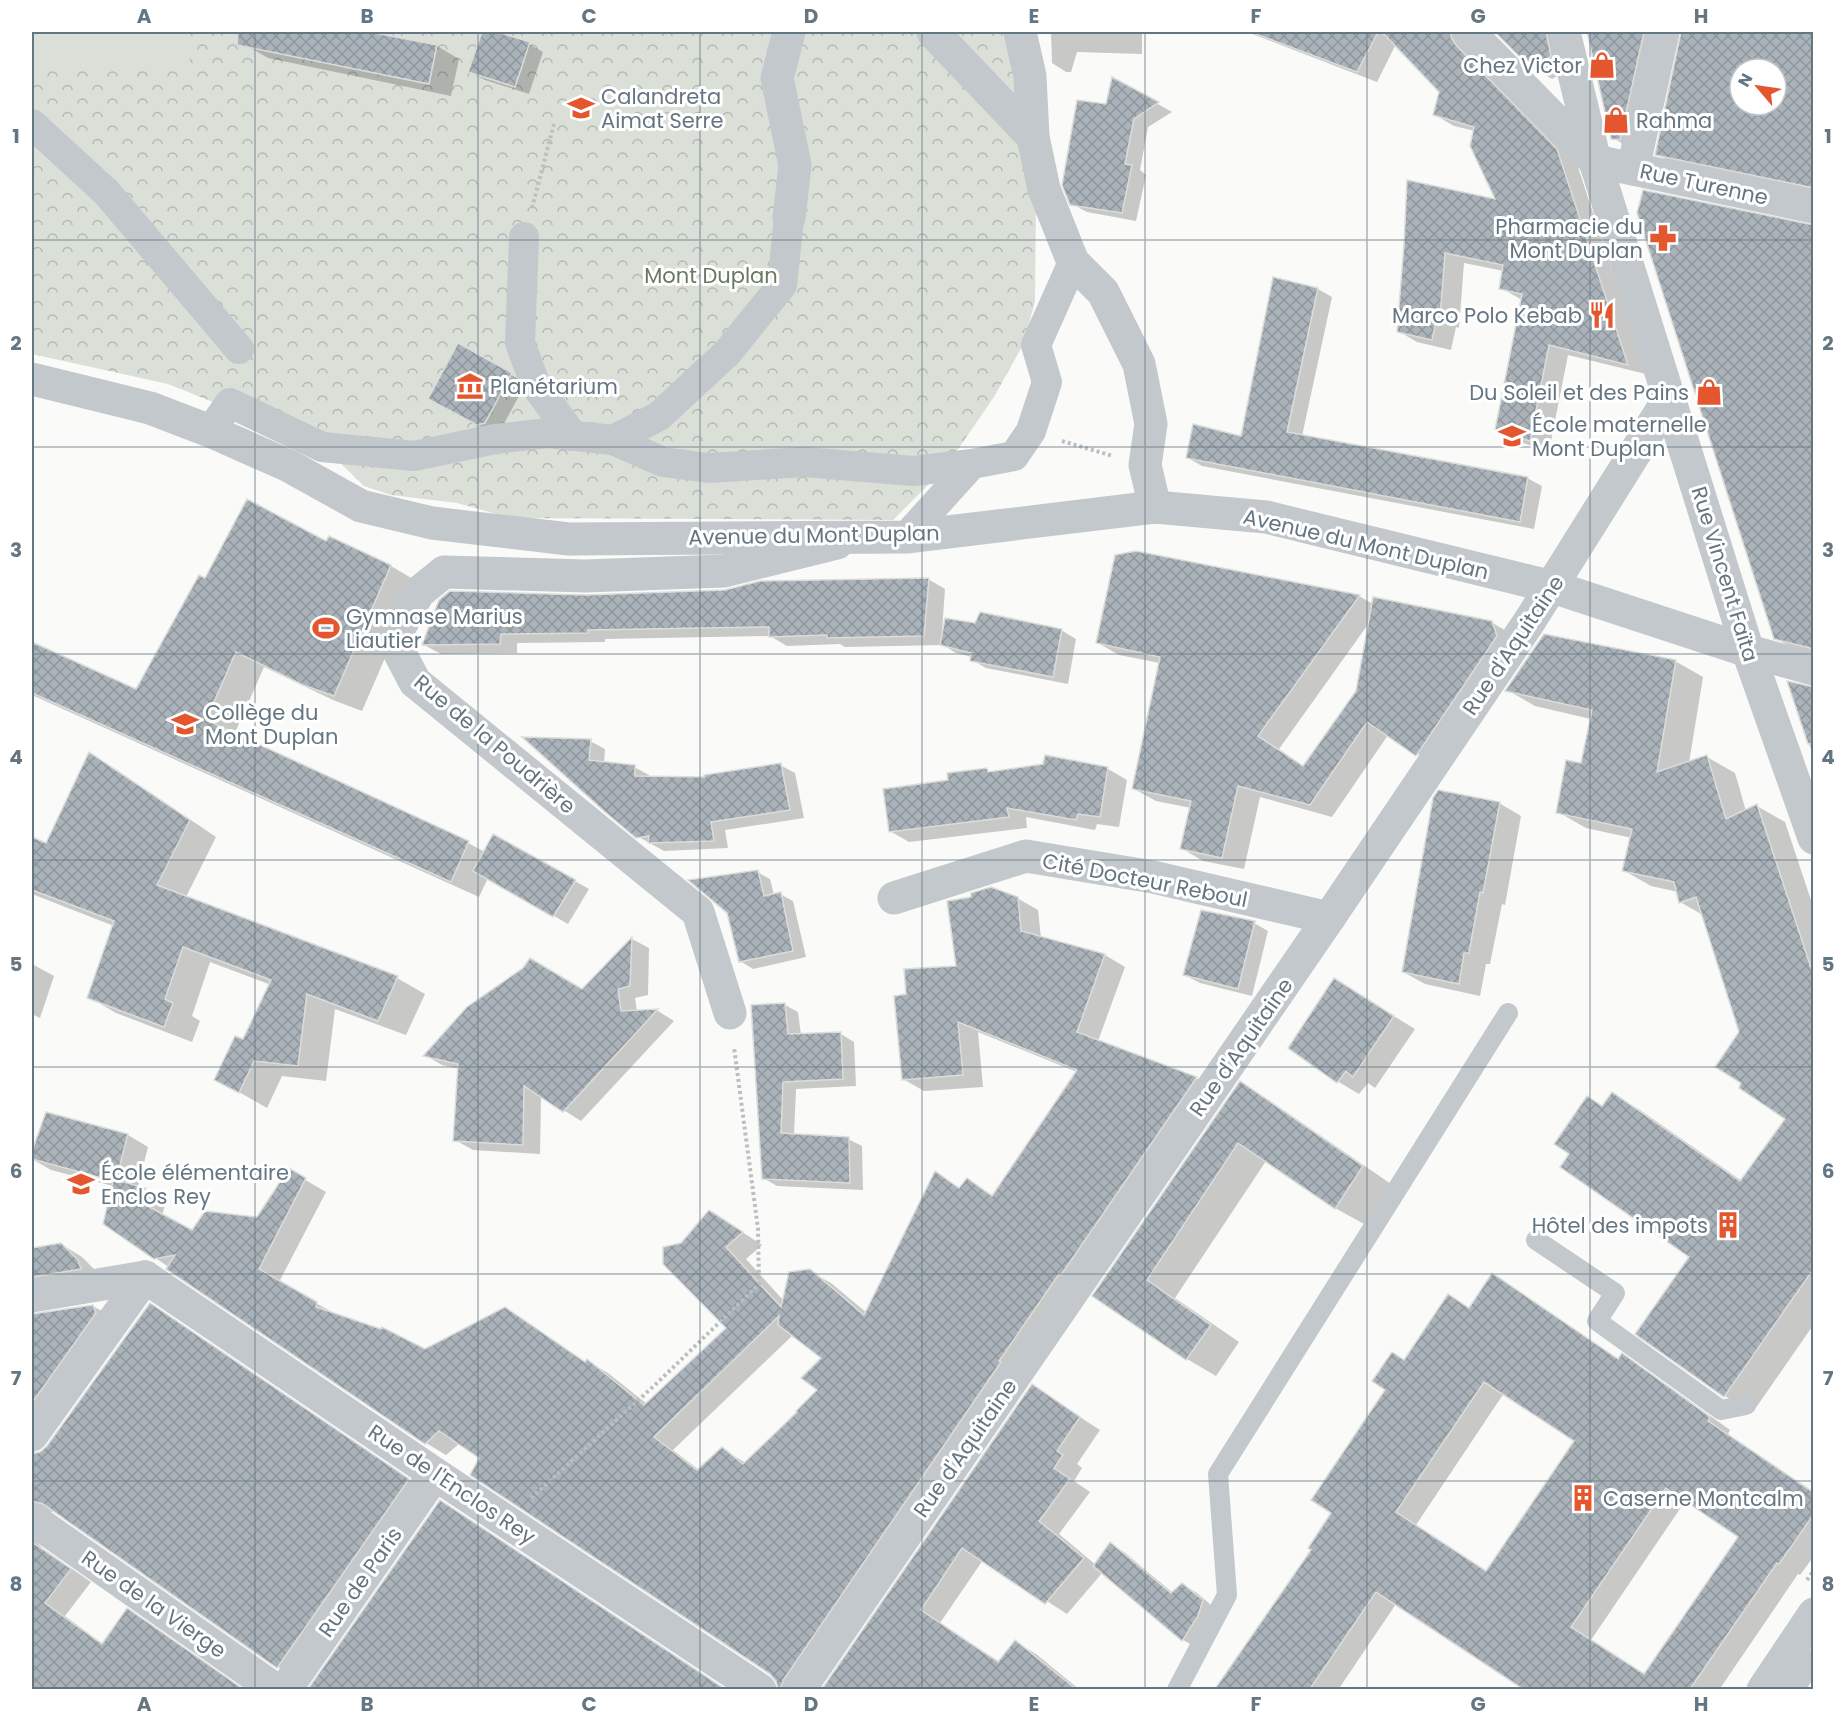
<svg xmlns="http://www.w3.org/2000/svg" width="1845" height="1721" viewBox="0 0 1845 1721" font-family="Poppins,sans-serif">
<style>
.park{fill:url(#park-crowns)}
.garden{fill:#dadfd7}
.shadow{fill:#0003;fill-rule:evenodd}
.building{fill:url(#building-cross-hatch);stroke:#dcdcda;stroke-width:1.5;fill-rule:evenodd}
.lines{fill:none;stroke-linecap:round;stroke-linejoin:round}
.path{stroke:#bbbfc2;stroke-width:4;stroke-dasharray:3 3;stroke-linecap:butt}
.service{stroke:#c3c8cc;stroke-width:20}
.pedestrian{stroke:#c3c8cc;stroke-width:30}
.minor{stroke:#c3c8cc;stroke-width:33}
.tertiary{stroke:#c3c8cc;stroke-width:33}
.grid{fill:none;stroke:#657683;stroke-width:1.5;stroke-opacity:0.55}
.labels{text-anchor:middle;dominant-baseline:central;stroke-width:6;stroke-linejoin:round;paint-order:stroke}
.poi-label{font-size:21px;fill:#657683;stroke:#fff;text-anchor:start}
.street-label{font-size:21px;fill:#657683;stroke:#fff}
.park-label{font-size:21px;fill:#687a64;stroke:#fff}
.neatline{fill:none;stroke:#657683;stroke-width:2}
.grid-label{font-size:20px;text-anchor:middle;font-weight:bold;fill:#657683}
</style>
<defs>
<pattern id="park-crowns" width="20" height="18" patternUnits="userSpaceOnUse" patternTransform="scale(1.5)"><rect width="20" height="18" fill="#dadfd7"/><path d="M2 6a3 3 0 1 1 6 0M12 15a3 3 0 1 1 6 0" fill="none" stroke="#b4b9b4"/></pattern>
<pattern id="building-cross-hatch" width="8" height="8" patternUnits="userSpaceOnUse" patternTransform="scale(1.5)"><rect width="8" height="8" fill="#aab3b9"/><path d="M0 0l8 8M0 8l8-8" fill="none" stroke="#8e969c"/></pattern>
</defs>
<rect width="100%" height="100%" fill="#fafaf8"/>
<polygon class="park" points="32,32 1006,32 1036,202 1035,301 1024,343 994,397 954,455 929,484 893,520 511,518 457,503 391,495 364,486 323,446 168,384 32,354"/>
<polygon class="garden" points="32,32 189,32 190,63 32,70"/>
<g class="shadow">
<polygon points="248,32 363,32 437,46 459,59 451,96 268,58 246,45"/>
<polygon points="484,32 492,32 529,44 543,52 529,94 485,80 470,72"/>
<polygon points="1051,32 1142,32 1142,54 1077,52 1071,72 1066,72 1052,63"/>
<polygon points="1247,32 1474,32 1576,161 1646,374 1568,355 1549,451 1516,441 1496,430 1522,300 1501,288 1504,271 1464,263 1459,328 1456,327 1451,350 1417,342 1398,331 1406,244 1498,201 1475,131 1454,126 1435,115 1441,92 1396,44 1377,82"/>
<polygon points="1497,32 1549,32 1559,75 1552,79 1533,68"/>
<polygon points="1590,32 1669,32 1633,150 1613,138"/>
<path d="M1683,32H1814V194L1678,166L1657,154ZM1740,69H1776V105H1740Z"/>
<polygon points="1113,79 1172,112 1148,127 1140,170 1146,175 1136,221 1087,212 1072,204 1107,106"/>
<polygon points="1814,227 1814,655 1796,650 1775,638"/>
<polygon points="1274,278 1318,289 1332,297 1302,436 1527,478 1542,486 1534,529 1202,466 1188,458 1242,438"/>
<polygon points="458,345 526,383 500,431 492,433 444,406"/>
<polygon points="329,538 391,566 418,582 362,711 333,700 264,667 234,735 468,843 485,852 494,836 589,889 568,924 488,878 479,897 32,695 32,643 137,691 206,580 327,543"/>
<path d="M1136,553L1359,596L1373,604L1491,622L1513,635L1438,767L1388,735L1332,817L1260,797L1244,869L1203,861L1181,848L1191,808L1156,801L1134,789L1160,663L1119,655L1098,643ZM1369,623L1357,692L1304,767L1279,749Z"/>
<polygon points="928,579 945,589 942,631 976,625 1061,630 1076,639 1068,684 986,668 972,660 972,657 956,653 943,645 845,647 840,644 787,646 770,636 605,639 605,642 517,643 517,653 441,654 424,645 586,596 725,591"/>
<polygon points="1675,661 1703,677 1689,763 1707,757 1735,773 1746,811 1757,806 1785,822 1814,909 1814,1324 1753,1412 1725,1396 1637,1333 1691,1257 1604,1107 1612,1094 1640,1110 1742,1181 1787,1118 1743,1083 1740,1032 1703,915 1680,902 1678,892 1651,886 1623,870 1632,838 1586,828 1558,812 1582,764 1591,719 1535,706 1507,690"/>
<polygon points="1788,683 1814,689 1814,758"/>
<polygon points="526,738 590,741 605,749 604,763 634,767 649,775 649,777 706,779 780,765 795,773 804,818 725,830 728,848 664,851 637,836"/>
<polygon points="90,754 117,770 216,837 186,897 397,978 425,994 406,1035 335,1009 326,1081 282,1076 267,1108 216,1079 244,1041 271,985 210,962 192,1016 200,1021 192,1042 116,1013 89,997 114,926 32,894 32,839 47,845"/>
<polygon points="1046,756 1108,769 1127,780 1119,827 1097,824 1095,830 1026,817 1027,828 909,842 890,831 950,782 986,770 992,773 1044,766"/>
<polygon points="1499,803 1521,816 1505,905 1502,904 1490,964 1486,964 1480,996 1425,984 1403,972"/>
<polygon points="757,872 770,879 774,895 780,894 793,901 806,957 753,969 740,961"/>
<path d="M1017,898L1038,910L1041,938L1105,955L1125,967L1098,1041L1196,1078L1217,1090L805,1690H780L778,1680L771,1673L481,1457L460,1443L446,1455L426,1443L154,1257L113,1186L51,1170L32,1159L46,1114L128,1135L148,1147L138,1187L166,1201L162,1216L193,1232L258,1218L290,1171L326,1192L279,1282L337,1315L425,1351L505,1308L526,1321L586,1363L587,1361L608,1373L647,1404L728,1328L682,1245L730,1224L762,1245L746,1259L784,1301L809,1271L831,1283L867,1313L936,1173L961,1189L968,1180L994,1196L1077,1072L978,1032L983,1087L924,1091L903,1079L907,995L958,968ZM793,1335L823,1358L819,1389L799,1412L746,1463L722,1449L699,1470L673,1450Z"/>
<polygon points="1254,923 1268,931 1252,996 1200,983 1185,975"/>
<polygon points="632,939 649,948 648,995 635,998 637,1012 658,1011 674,1021 581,1121 541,1096 540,1154 473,1150 455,1140 460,1069 442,1065 425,1055 582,991"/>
<polygon points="32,964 54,976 40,1018 32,1014"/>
<polygon points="1356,993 1415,1029 1375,1088 1368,1083 1359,1094 1337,1081"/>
<polygon points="785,1005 798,1012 801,1035 841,1034 854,1042 856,1086 796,1089 794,1135 848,1139 862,1146 863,1190 777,1186 763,1178"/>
<polygon points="1240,1083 1269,1100 1391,1184 1364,1224 1335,1208 1266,1161 1175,1298 1239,1342 1216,1376 1187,1359 1094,1296"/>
<polygon points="61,1244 82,1257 98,1273 34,1311 36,1316 93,1306 114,1318 34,1445 35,1454 41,1453 48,1447 150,1305 171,1317 428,1492 299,1679 278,1667 55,1511 45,1513 36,1541 42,1548 91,1582 65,1616 103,1644 127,1610 148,1622 244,1690 32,1690 32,1249"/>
<path d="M1493,1275L1619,1360L1622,1355L1642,1367L1730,1430L1728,1434L1814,1492V1556L1800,1575L1798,1574L1719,1690H1526L1396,1604L1338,1690H1217L1312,1550L1333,1513L1406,1361L1470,1309ZM1504,1393L1576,1440L1487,1572L1416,1525ZM1686,1500L1741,1536L1645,1675L1591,1640Z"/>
<polygon points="1032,1386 1100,1430 1077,1464 1082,1468 1074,1481 1090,1492 1059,1534 1096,1565 1110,1544 1124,1552 1173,1593 1182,1584 1197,1593 1217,1610 1197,1648 1183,1640 1103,1572 1067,1614 983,1560 940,1623 1000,1662 1016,1642 1036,1654 1080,1690 824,1690"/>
<polygon points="440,1502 461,1514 726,1690 310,1690"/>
</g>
<g class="building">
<polygon points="238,32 370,32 437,45 429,84 237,45"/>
<polygon points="482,32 497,32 530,42 515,87 468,72"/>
<polygon points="1257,32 1378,32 1357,72 1256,34"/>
<polygon points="1382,32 1451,32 1451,37 1456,45 1557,149 1628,365 1549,345 1530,441 1495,430 1522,294 1499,289 1503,265 1445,253 1440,318 1437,317 1432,340 1397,332 1404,244 1407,180 1495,199 1470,146 1474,127 1433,115 1439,92"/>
<polygon points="1495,32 1546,32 1551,56 1532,69"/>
<polygon points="1587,32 1644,32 1620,140 1611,139"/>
<path d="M1681,32H1814V188L1655,155ZM1740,69H1776V105H1740Z"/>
<polygon points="1112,77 1159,102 1134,119 1125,164 1132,165 1122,213 1070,205 1062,185 1077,100 1106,104"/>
<polygon points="1643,190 1814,225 1814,649 1774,639 1637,213"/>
<polygon points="1273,277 1318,288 1287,432 1528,477 1520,522 1186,458 1193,424 1241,436"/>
<polygon points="458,343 512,373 485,423 477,425 428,399"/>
<polygon points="247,499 326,541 329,536 391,565 334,696 303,685 236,652 206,720 469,841 451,882 32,693 32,642 136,689 199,575 205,578"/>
<polygon points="1136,551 1360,595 1258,736 1303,766 1356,691 1373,597 1492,621 1497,636 1416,756 1367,722 1310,805 1238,786 1222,858 1180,849 1191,801 1132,789 1160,657 1096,643 1115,555"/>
<polygon points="929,578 924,636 827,638 827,635 769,637 769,627 588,630 588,633 501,634 500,644 422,645 439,600 450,591 586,595 725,590 760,581"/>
<polygon points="980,612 1062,629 1053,677 970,661 971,653 940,645 945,618 975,623"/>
<polygon points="1544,634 1676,660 1657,772 1707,755 1726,819 1757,804 1814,977 1814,1268 1724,1397 1635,1334 1689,1257 1560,1167 1569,1154 1554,1144 1587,1096 1602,1106 1612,1092 1740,1181 1785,1119 1739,1088 1741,1083 1715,1067 1739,1032 1696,897 1679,903 1674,882 1622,871 1632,829 1556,813 1566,760 1581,763 1592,710 1505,691"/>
<polygon points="1787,681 1814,687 1814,743 1808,744"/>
<polygon points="522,737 591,739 589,760 635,765 635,776 705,777 704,775 781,763 790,810 711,822 714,841 648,843 649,836 636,838 604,811"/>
<polygon points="89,752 190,820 157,885 398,976 378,1021 307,994 298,1066 254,1061 239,1093 214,1080 235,1036 243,1039 271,980 183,947 165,999 173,1003 164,1027 87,998 114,921 32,890 32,837 46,843"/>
<polygon points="1045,755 1108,767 1100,817 1078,814 1076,820 1007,808 1009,817 889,832 883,789 948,780 947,773 987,768 988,772 1043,764"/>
<polygon points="1438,790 1500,802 1483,893 1480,892 1469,953 1464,953 1459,984 1402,972 1433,798"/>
<polygon points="493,834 576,880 553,917 473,871"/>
<polygon points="758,870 764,896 781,892 793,951 739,962 727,913 688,880"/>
<path d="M991,887L1018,897L1021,931L1105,954L1077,1032L1197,1077L1061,1275L1059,1274L999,1361L1001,1362L784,1679L780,1689H778L776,1681L770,1674L470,1475L479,1458L439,1431L425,1444L166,1269L175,1255L154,1259L103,1224L113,1181L32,1159V1151L46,1112L128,1134L116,1180L146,1188L142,1203L192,1230L205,1211L257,1217L289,1168L306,1178L259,1269L317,1302L316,1307L381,1329L382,1327L425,1349L505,1307L585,1362L587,1359L644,1405L726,1328L663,1264V1247L681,1243L709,1210L743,1232L726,1247L781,1307L789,1272L810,1269L864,1315L935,1171L959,1188L967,1178L992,1196L1077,1070L958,1022L963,1075L902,1080L894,996L906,994L904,969L956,966L947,901L971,897V893ZM779,1316L778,1325L821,1358L801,1378L817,1390L796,1411L797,1412L743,1464L722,1447L697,1470L654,1437Z"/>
<polygon points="1201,910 1255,921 1238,989 1183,975"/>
<polygon points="632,937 630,986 618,989 621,1011 658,1009 563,1112 524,1086 523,1145 453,1141 458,1064 423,1056 467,1007 523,968 530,958 582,989"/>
<polygon points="1334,978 1394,1016 1353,1077 1346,1071 1337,1083 1288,1048"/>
<polygon points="785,1003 788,1034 841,1032 843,1079 783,1082 781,1133 849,1137 850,1183 762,1179 751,1005"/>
<polygon points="1240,1081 1363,1166 1335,1209 1238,1143 1147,1280 1211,1325 1186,1360 1092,1296"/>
<polygon points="61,1243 78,1260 81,1269 32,1277 32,1248"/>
<path d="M1492,1273L1618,1359L1622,1353L1710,1417L1708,1421L1814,1493V1514L1779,1564L1777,1563L1690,1689H1523L1376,1592L1310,1689H1215L1311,1550L1308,1548L1331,1513L1311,1500L1385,1390L1372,1381L1392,1352L1404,1360L1448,1294L1469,1308ZM1484,1382L1574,1441L1486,1571L1396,1512ZM1666,1488L1738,1537L1644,1674L1571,1627Z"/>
<polygon points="150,1303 409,1479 277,1668 43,1504 32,1501 32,1454 40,1452 47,1446"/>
<polygon points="93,1305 96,1313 32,1403 32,1314"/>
<polygon points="1032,1384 1080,1417 1057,1451 1063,1455 1054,1468 1070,1479 1039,1521 1084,1558 1045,1604 962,1548 921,1610 998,1662 1015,1640 1076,1689 822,1689"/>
<polygon points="440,1500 725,1689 308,1689"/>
<polygon points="32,1542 71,1569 45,1603 102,1644 127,1608 243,1689 32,1689"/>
<polygon points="1110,1542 1171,1593 1182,1583 1203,1600 1198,1616 1182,1641 1093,1566"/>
</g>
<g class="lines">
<g class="path">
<polyline points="532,208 554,124"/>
<polyline points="1062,441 1113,456"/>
<polyline points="531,1498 656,1384 759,1284 758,1229 734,1047"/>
<polyline points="1807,1580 1814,1570"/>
</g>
<g class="service">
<polyline points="1536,1240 1615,1293 1597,1321 1721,1410 1746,1405"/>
<polyline points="1177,1690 1227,1595 1218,1474 1508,1013"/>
<polyline points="1794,1690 1814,1659"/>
</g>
<g class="pedestrian">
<polyline points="32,124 107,193 239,349"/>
<polyline points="789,218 782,285 727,353 659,416 613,440 663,462 709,468 804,462 913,471 972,464 1014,456 1031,431 1047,382 1036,345 1073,262"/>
<polyline points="524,237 520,343 536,386 573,436"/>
<polyline points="210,431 230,403 322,447 414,456 495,439 548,433 613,440"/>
<polyline points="906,537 972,464"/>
</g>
<g class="minor">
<polyline points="933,32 1033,137"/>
<polyline points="1020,32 1030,76 1033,137 1044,189 1073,262 1103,292 1139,364 1151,424 1145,465 1155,507"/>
<polyline points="1469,32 1595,161 1814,207"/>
<polyline points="1633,169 1663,32"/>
<polyline points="789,218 795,165 777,78 789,32"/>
<polyline points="1748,651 1814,669"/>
<polyline points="894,898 1026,856 1153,877 1329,918"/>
<polyline points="730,1013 698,912 415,682 393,640 418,593 444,572 585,576 724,571 837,543"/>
<polyline points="145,1277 435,1474 760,1690"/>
<polyline points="32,1296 145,1277"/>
<polyline points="32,1435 145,1277"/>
<polyline points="32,1519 276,1690"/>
<polyline points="285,1690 435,1474"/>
<polyline points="799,1690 1329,918 1529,622 1670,397"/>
</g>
<g class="tertiary">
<polyline points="1564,32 1595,161 1748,651 1814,838"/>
<polyline points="32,379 150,408 210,431 289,466 361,506 432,523 569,539 906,537 1155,507 1266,517 1553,587 1748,651"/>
<polyline points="1763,1690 1814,1614"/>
</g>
</g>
<path class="grid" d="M255,32V1690M478,32V1690M700,32V1690M922,32V1690M1145,32V1690M1367,32V1690M1590,32V1690M32,240H1814M32,447H1814M32,654H1814M32,860H1814M32,1067H1814M32,1274H1814M32,1481H1814"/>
<defs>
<symbol id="shop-bare" viewBox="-9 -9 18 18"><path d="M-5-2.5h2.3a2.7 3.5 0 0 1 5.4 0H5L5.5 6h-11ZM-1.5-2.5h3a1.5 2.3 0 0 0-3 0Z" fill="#e4572e" stroke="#fff" stroke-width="2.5" paint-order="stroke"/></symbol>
<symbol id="school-bare" viewBox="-9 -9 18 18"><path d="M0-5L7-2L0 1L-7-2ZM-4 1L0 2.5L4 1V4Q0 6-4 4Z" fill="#e4572e" stroke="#fff" stroke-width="2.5" paint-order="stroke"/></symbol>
<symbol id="pharmacy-bare" viewBox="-9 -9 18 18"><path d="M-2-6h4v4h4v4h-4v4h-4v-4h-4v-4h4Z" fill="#e4572e" stroke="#fff" stroke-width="2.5" paint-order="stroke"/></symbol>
<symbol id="restaurant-bare" viewBox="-9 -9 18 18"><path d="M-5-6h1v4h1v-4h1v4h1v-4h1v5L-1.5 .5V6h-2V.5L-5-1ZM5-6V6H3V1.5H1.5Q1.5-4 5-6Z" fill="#e4572e" stroke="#fff" stroke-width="2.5" paint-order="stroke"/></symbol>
<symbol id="museum-bare" viewBox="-9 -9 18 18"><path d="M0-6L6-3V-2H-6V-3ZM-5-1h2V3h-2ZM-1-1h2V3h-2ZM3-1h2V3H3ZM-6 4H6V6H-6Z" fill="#e4572e" stroke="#fff" stroke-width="2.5" paint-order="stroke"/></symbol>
<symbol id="stadium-bare" viewBox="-9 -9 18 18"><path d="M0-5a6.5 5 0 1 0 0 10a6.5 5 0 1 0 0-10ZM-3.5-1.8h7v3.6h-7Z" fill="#e4572e" stroke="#fff" stroke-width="2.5" paint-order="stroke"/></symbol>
<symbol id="building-bare" viewBox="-9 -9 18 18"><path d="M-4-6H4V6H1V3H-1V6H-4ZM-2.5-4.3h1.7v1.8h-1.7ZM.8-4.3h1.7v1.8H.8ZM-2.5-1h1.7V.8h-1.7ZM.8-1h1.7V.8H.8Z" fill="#e4572e" stroke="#fff" stroke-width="2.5" paint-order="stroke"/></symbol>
</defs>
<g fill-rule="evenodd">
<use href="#shop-bare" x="1583" y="46" width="38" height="38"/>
<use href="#school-bare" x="562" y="89" width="38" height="38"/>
<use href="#shop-bare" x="1597" y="101" width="38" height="38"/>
<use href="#pharmacy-bare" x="1644" y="219" width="38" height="38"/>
<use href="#restaurant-bare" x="1583" y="296" width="38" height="38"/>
<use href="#museum-bare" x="451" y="367" width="38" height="38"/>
<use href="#shop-bare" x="1690" y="373" width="38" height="38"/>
<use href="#school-bare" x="1493" y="417" width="38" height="38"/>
<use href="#stadium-bare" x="307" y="609" width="38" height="38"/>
<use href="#school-bare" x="166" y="705" width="38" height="38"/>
<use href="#school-bare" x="62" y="1165" width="38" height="38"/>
<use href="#building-bare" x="1709" y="1206" width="38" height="38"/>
<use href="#building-bare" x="1564" y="1479" width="38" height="38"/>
</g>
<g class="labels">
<g class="poi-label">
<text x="1582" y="65" text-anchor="end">Chez Victor</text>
<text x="601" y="96">Calandreta<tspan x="601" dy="24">Aimat Serre</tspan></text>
<text x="1636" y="120">Rahma</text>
<text x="1643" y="226" text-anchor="end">Pharmacie du<tspan x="1643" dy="24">Mont Duplan</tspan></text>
<text x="1582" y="315" text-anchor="end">Marco Polo Kebab</text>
<text x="490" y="386">Planétarium</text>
<text x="1689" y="392" text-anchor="end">Du Soleil et des Pains</text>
<text x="1532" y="424">École maternelle<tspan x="1532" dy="24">Mont Duplan</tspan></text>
<text x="346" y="616">Gymnase Marius<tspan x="346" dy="24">Liautier</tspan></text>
<text x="205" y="712">Collège du<tspan x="205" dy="24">Mont Duplan</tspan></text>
<text x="101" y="1172">École élémentaire<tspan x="101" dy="24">Enclos Rey</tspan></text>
<text x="1708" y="1225" text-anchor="end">Hôtel des impots</text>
<text x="1603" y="1498">Caserne Montcalm</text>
</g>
<g class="street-label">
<text transform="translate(1704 184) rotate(12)">Rue Turenne</text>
<text transform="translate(814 535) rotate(-1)">Avenue du Mont Duplan</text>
<text transform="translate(1366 544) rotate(13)">Avenue du Mont Duplan</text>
<text transform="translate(1725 574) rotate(73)">Rue Vincent Faïta</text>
<text transform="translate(1513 645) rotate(-56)">Rue d'Aquitaine</text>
<text transform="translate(495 744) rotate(40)">Rue de la Poudrière</text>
<text transform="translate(1145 880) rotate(11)">Cité Docteur Reboul</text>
<text transform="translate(1241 1047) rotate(-55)">Rue d'Aquitaine</text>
<text transform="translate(965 1448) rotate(-55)">Rue d'Aquitaine</text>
<text transform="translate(452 1484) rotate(34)">Rue de l'Enclos Rey</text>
<text transform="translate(360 1582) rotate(-55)">Rue de Paris</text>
<text transform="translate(154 1604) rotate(35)">Rue de la Vierge</text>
</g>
<g class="park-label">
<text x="711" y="275">Mont Duplan</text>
</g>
</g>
<rect width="1845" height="1721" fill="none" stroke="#ffffff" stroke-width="66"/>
<g transform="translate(1758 87) rotate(299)"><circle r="28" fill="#ffffff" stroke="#c1c8cd" stroke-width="1.5"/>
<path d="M0-4.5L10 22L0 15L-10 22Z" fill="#e4572e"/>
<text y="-9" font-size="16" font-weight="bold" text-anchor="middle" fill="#657683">N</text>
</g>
<rect x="33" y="33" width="1779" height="1655" class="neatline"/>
<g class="grid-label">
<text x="144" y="23">A</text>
<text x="367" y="23">B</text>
<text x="589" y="23">C</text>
<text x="811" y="23">D</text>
<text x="1034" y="23">E</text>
<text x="1256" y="23">F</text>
<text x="1478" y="23">G</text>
<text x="1701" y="23">H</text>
<text x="16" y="143">1</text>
<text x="1828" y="143">1</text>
<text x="16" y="350">2</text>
<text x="1828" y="350">2</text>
<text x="16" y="557">3</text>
<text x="1828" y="557">3</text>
<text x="16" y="764">4</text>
<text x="1828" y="764">4</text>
<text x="16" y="971">5</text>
<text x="1828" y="971">5</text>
<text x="16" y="1178">6</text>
<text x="1828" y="1178">6</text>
<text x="16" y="1385">7</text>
<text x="1828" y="1385">7</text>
<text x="16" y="1591">8</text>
<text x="1828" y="1591">8</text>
<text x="144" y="1711">A</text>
<text x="367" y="1711">B</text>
<text x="589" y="1711">C</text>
<text x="811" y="1711">D</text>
<text x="1034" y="1711">E</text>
<text x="1256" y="1711">F</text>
<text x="1478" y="1711">G</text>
<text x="1701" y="1711">H</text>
</g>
</svg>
